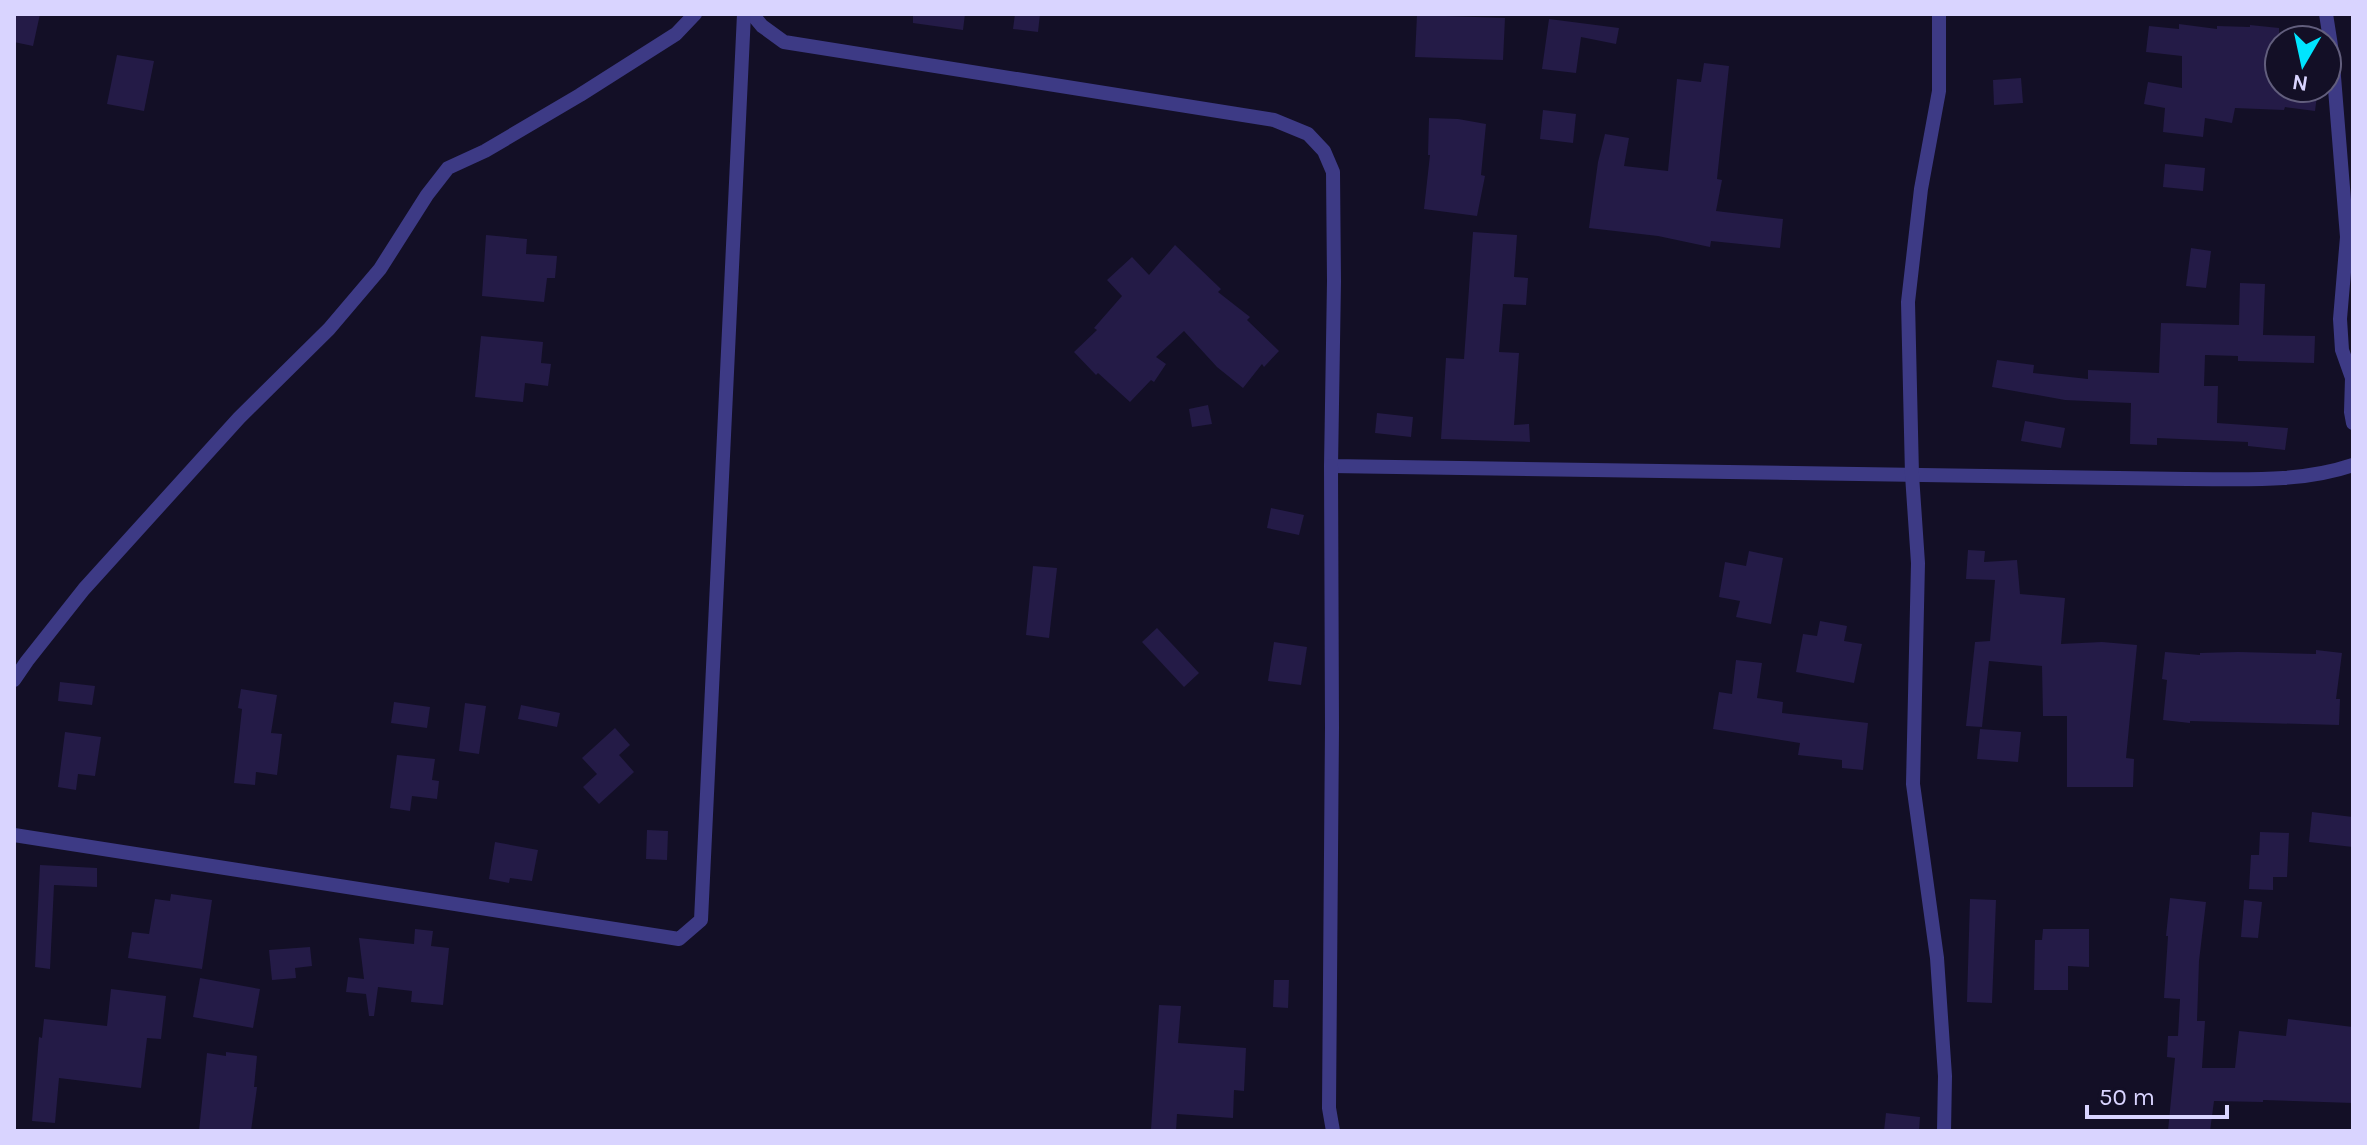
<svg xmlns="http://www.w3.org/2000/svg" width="2367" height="1145" viewBox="0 0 2367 1145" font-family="Karla,sans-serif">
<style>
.building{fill:#241b47}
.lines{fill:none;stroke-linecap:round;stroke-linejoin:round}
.minor{stroke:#3d3a85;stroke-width:14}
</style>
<rect width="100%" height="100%" fill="#130f26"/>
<g class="building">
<polygon points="14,14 40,14 33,46 14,42"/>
<polygon points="913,14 965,14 963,30 913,23"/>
<polygon points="1015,14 1040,14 1038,32 1013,29"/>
<polygon points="1417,15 1505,18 1503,60 1415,57"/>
<polygon points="1549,19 1619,28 1616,44 1581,37 1576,73 1542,69"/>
<polygon points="2179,24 2217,29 2217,26 2250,27 2250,25 2279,28 2279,88 2318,88 2315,111 2285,107 2284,110 2235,108 2232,123 2205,118 2203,137 2163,132 2165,108 2144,104 2148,82 2182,88 2182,56 2146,52 2149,26 2179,29"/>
<polygon points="117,55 154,61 144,111 107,104"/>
<polygon points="1704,63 1729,66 1717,179 1722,180 1716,211 1783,219 1780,248 1711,241 1710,247 1658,236 1589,228 1598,162 1605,134 1629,138 1624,166 1668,171 1677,79 1701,82"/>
<polygon points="2021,78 2023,103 1994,105 1993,80"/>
<polygon points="1543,110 1576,114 1573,143 1540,139"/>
<polygon points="1429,118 1458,119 1486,124 1481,175 1485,176 1477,216 1424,209 1430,155 1428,155"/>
<polygon points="2165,164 2205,168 2203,191 2163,187"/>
<polygon points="1473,232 1517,235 1514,277 1528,278 1526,305 1503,304 1499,352 1519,353 1514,425 1529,424 1530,442 1441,439 1446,358 1464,359"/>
<polygon points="486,235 527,239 526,254 557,256 555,278 547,278 544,302 482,296"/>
<polygon points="1175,245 1221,289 1218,292 1250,317 1247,320 1279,351 1264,367 1262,364 1243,388 1217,367 1184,331 1156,357 1166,364 1154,382 1151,380 1130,402 1098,373 1096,375 1074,352 1097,330 1094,328 1122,296 1107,280 1132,257 1149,275"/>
<polygon points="2191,248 2211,251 2206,288 2186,286"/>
<polygon points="2240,283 2265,284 2263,335 2315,336 2314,363 2238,361 2238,356 2205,355 2204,386 2218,386 2217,423 2288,428 2285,450 2248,446 2248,442 2157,438 2157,445 2130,444 2131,403 2065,400 1992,387 1997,360 2034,365 2033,373 2088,379 2088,370 2159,373 2161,323 2239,325"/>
<polygon points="481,336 543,342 541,363 551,364 548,386 525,383 523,402 475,397"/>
<polygon points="1208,405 1212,424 1192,427 1189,409"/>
<polygon points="1377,413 1413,417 1411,437 1375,433"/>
<polygon points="2025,421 2065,428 2061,448 2021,441"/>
<polygon points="1271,508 1304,515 1299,535 1267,528"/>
<polygon points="1968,550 1985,551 1984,562 2017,560 2020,594 2065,598 2061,644 2102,642 2137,645 2126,758 2134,759 2133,787 2067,787 2067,716 2043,716 2042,666 1989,661 1982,727 1966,726 1975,642 1990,641 1995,580 1966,579"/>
<polygon points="1749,551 1783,558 1771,624 1736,617 1740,601 1719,597 1725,562 1746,566"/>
<polygon points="1033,566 1057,568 1049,638 1026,635"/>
<polygon points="1820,621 1847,626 1844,641 1862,644 1854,683 1796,672 1803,634 1817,636"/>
<polygon points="1157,628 1199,673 1184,687 1142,642"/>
<polygon points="1274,642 1307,647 1301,685 1268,681"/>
<polygon points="2316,650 2342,653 2336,699 2340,699 2339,725 2190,721 2190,723 2163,720 2167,680 2162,679 2165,652 2200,655 2200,653 2238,652 2316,654"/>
<polygon points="1736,660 1762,663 1757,698 1783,702 1782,713 1868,723 1863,770 1842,768 1842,760 1798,755 1800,743 1713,729 1719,692 1732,694"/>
<polygon points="60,682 95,686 92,705 58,701"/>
<polygon points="241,689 277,695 271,733 282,734 277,775 256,772 255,785 234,783 242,709 238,708"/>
<polygon points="394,702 430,707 427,728 391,723"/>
<polygon points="465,703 486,706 479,754 459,751"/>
<polygon points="521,705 560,713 557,727 518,719"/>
<polygon points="615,728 630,745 619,755 634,772 599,804 583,787 597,774 582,758"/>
<polygon points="1980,729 2021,732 2018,762 1977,759"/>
<polygon points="65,732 101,737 95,776 78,774 76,790 58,787"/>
<polygon points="397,755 435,759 432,780 439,781 437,799 412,796 410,811 390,808"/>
<polygon points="2312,812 2353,817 2353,847 2309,842"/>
<polygon points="647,830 668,831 667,860 646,859"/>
<polygon points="2260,832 2289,833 2287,877 2273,877 2273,890 2249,889 2251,855 2259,855"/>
<polygon points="495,842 538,850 532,881 510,878 509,883 489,879"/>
<polygon points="40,865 97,868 97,887 54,885 50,969 35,967"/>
<polygon points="171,894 212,900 202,969 128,958 132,932 149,934 155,899 170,901"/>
<polygon points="2170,898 2206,902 2199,961 2197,1021 2205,1021 2202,1068 2235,1068 2239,1031 2286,1036 2288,1019 2353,1027 2353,1103 2263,1100 2263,1102 2214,1101 2210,1131 2168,1131 2175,1058 2167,1057 2168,1036 2178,1036 2180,999 2164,998 2168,936 2166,936"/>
<polygon points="1970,899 1996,900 1992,1003 1967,1002"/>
<polygon points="2244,900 2262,902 2258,938 2241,937"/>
<polygon points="415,929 433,931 431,946 449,948 443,1005 411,1002 412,991 378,987 374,1016 369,1016 366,994 346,992 348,977 364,979 359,938 414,944"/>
<polygon points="2043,929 2089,929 2089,967 2068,966 2068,990 2034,990 2035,940 2042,940"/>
<polygon points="310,947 312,966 295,968 296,978 272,980 269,950"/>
<polygon points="200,978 260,989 253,1028 193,1017"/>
<polygon points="1274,980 1289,980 1288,1008 1273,1007"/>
<polygon points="111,989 166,996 161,1039 147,1038 141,1088 59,1078 55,1123 32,1121 39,1037 42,1038 44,1019 107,1026"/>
<polygon points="1159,1005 1181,1006 1178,1043 1246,1048 1244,1091 1234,1090 1233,1118 1177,1114 1176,1131 1151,1130"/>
<polygon points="226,1052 257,1056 254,1087 257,1087 251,1131 199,1131 207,1053 226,1056"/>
<polygon points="1886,1113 1920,1117 1919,1131 1884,1131"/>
</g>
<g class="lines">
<g class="minor">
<path d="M752,14L762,26L784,42L1274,120L1308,134L1324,151L1333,172L1334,281L1331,466L2187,479C2242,479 2300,483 2353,465"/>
<polyline points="1939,14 1939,91 1921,189 1908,302 1912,475 1918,563 1913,784 1937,958 1945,1076 1944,1131"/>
<polyline points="2326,14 2332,52 2347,237 2340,319 2342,350 2352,378 2351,412 2353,423"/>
<polyline points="1331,466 1332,727 1329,1108 1333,1131"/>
<polyline points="14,680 27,661 84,589 239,418 329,329 380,269 427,195 448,168 485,151 580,95 676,34 695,14"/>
<polyline points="14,835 679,939 701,920 744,14"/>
</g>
</g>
<rect width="2367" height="1145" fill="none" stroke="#d9d4ff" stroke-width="32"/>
<g transform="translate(2303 64) rotate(189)"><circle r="38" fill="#130f26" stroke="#625e7d" stroke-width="2"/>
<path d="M0-6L14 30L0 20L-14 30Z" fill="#00e5ff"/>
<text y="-12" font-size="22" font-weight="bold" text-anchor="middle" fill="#d9d4ff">N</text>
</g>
<path d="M2087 1105v12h140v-12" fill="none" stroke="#d9d4ff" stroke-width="4"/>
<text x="2099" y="1105" font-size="24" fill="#d9d4ff" stroke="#130f26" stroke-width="6" paint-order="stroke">50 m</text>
</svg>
